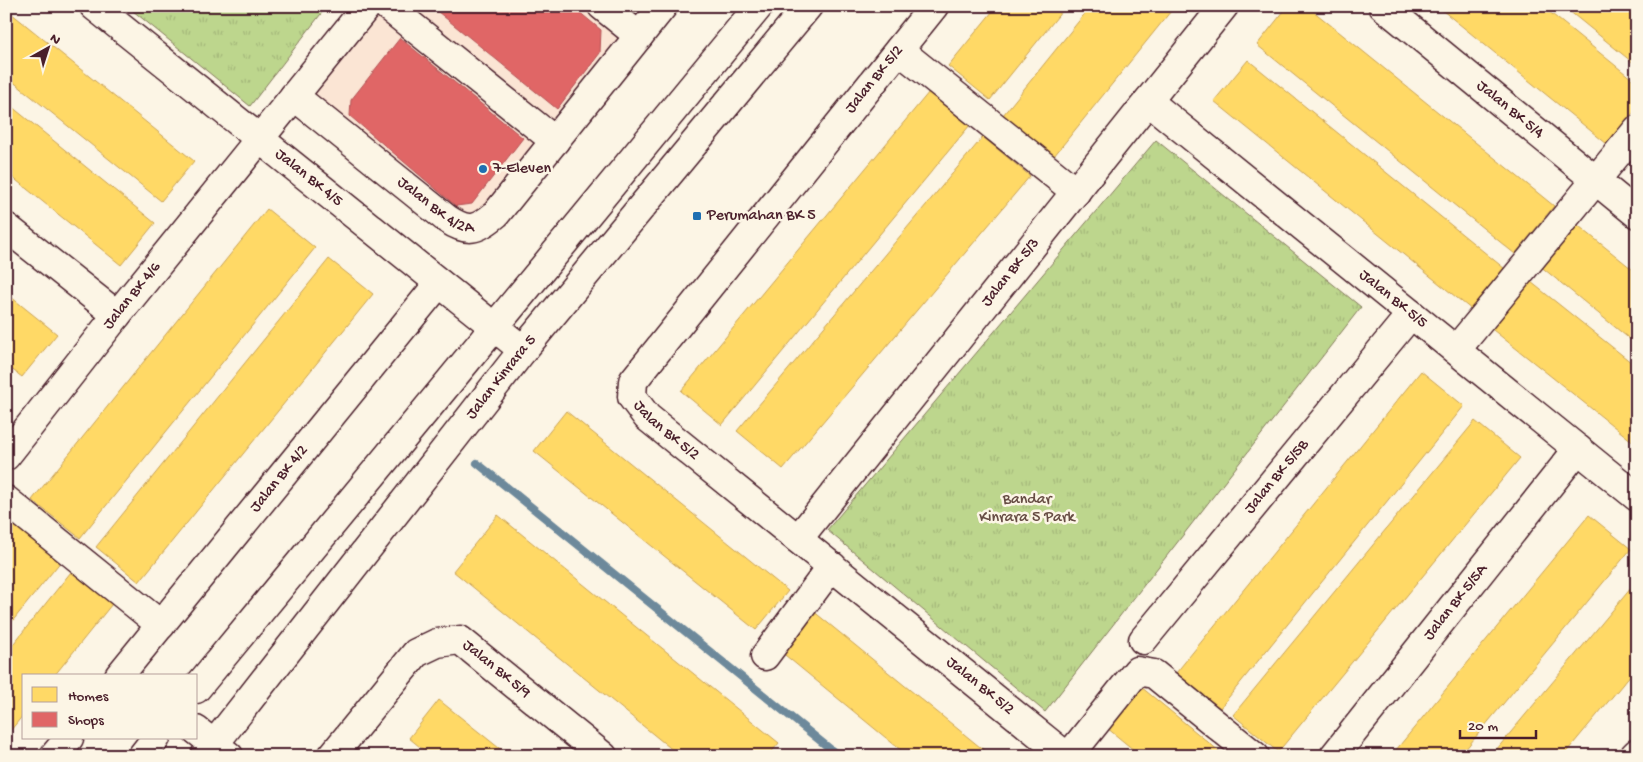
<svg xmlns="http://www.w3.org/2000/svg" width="1643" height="762" viewBox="0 0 1643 762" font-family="'Gochi Hand',sans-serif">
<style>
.built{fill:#fbe5d4}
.grass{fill:url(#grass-tufts);stroke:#847a5c}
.homes{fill:#ffd966;stroke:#c9a154}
.shops{fill:#e06666;stroke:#b35154}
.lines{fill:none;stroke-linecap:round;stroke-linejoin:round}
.stream{stroke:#6d899b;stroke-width:8}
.minor-casing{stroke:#4a1f2b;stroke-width:31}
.major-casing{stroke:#4a1f2b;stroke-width:31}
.minor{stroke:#fcf5e5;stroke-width:28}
.major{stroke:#fcf5e5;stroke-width:28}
.poi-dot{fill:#1f6fb2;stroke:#fcf5e5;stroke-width:2}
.labels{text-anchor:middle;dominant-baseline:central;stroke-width:5;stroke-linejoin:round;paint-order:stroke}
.street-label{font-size:16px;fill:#4a1f2b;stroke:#fcf5e5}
.poi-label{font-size:16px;fill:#4a1f2b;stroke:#fcf5e5;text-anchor:start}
.park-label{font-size:16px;fill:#674d44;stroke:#fcf5e5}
</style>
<defs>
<pattern id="grass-tufts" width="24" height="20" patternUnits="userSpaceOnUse" patternTransform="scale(1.25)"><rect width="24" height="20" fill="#bdd68d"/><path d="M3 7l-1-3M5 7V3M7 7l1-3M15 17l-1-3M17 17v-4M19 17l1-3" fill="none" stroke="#a4b77a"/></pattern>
</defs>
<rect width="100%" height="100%" fill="#fcf5e5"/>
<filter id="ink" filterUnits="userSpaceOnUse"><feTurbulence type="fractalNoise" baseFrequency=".02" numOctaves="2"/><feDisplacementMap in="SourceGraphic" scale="10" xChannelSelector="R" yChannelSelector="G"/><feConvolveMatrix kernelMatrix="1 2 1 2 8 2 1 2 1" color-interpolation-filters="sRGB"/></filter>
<g filter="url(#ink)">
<polygon class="built" points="380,6 587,6 623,35 488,209 461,218 309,95"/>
<g class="grass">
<polygon points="127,6 327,6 250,106"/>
<polygon points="1156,140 1361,307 1045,712 827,530"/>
</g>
<g class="homes">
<polygon points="997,6 1066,6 990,100 948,66"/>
<polygon points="1091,6 1175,6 1054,156 1003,115"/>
<polygon points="1288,6 1307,6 1554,206 1515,254 1257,45"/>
<polygon points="1437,6 1542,6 1637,83 1637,108 1607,144"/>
<polygon points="1563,6 1637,6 1637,66"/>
<polygon points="6,9 194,161 161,201 6,76"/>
<polygon points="1248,60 1505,269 1472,310 1214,101"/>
<polygon points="929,92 970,125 722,425 681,391"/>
<polygon points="6,102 155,223 121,265 6,172"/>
<polygon points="983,137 1030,176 783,469 737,431"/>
<polygon points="267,209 315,248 80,538 32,500"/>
<polygon points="1574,222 1637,273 1637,345 1539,265"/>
<polygon points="329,259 373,294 139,582 96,547"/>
<polygon points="1526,278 1637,367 1637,445 1488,326"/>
<polygon points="6,293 57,334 22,377 6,365"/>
<polygon points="1421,371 1464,406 1220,708 1176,673"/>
<polygon points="566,411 788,591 756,630 534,451"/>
<polygon points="1475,421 1520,458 1278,752 1233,715"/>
<polygon points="498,515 779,743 768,756 680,756 453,571"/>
<polygon points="1589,515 1631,549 1460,756 1391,756"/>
<polygon points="12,520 62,560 6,629 6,527"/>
<polygon points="75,567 116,599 54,676 24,676 24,714 6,736 6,653"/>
<polygon points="1637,581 1637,667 1563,756 1491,756"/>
<polygon points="807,606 991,756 908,756 774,646"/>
<polygon points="1135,682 1225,756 1141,756 1101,723"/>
<polygon points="439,700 509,756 431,756 409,738"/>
</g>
<g class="shops">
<polygon points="572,6 601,30 600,53 557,109 432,7"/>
<polygon points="400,38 523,138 472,204 456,206 350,116 351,100"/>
</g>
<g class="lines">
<polyline class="stream" points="477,463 839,756"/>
<defs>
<g id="minor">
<path id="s1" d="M94,6L523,350"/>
<polyline points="387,6 555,141"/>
<polyline points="602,6 639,36"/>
<path id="s2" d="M934,6L633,381L632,397L647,417L1066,756"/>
<path id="s3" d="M1383,6L1637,214"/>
<polyline points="899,50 1076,192"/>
<path id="s4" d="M294,96L447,219C468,233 477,230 496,214L663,6"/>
<path id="s5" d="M1148,101L1637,497"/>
<polyline points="6,227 117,315"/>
<polyline points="1456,350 1637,130"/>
<path id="s6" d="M6,456L117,315L367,6"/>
<polyline points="6,500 161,625"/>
<path id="s7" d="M798,539L1224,6"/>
<path id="s8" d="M1143,640L1411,314"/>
<polyline points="765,656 832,566"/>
<path id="s9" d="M119,676L439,283"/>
<polyline points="196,730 229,756"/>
<polyline points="54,756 69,738"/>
<path id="s10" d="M332,756L416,653L437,643L460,640L603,756"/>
<polyline points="1069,756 1137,671 1154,674 1255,756"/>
<path id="s11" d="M1334,756L1578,449"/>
<polyline points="1634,756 1637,753"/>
</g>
<g id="major">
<polyline points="196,689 759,6"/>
<polyline points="142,756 156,738"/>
<path id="s12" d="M205,756L523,350L808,6"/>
</g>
</defs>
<use href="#minor" class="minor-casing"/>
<use href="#major" class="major-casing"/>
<use href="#minor" class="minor"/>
<use href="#major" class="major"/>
</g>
</g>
<g class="poi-dot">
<circle cx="483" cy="169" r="5"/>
<rect x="692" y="211" width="10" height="10" rx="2.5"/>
</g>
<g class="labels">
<g class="street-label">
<text transform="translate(875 80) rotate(-51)">Jalan BK 5/2</text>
<text stroke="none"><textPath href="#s3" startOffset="164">Jalan BK 5/4</textPath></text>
<text stroke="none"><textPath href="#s1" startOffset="275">Jalan BK 4/5</textPath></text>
<text stroke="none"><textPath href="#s4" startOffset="180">Jalan BK 4/2A</textPath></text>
<text stroke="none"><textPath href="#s7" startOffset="341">Jalan BK 5/3</textPath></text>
<text stroke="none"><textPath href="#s6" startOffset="204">Jalan BK 4/6</textPath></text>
<text stroke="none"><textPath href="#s5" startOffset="315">Jalan BK 5/5</textPath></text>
<text stroke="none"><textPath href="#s12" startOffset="481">Jalan Kinrara 5</textPath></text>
<text stroke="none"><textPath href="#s2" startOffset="545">Jalan BK 5/2</textPath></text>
<text stroke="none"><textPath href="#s8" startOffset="211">Jalan BK 5/5B</textPath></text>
<text stroke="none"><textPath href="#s9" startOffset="254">Jalan BK 4/2</textPath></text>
<text stroke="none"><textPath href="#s11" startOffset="196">Jalan BK 5/5A</textPath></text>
<text stroke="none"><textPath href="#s10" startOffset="226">Jalan BK 5/9</textPath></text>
<text stroke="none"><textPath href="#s2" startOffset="950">Jalan BK 5/2</textPath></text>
</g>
<g class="poi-label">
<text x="493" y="169">7-Eleven</text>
<text x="707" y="216">Perumahan BK 5</text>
</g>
<g class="park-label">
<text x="1027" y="500">Bandar<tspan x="1027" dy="18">Kinrara 5 Park</tspan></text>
</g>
</g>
<rect width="1643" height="762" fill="none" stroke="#fcf5e5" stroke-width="25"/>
<rect x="12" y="12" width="1618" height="737" fill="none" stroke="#4a1f2b" stroke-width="2" filter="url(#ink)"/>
<rect x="22" y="674" width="175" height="65" fill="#fcf5e5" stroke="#b59f9b"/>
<rect x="32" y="687" width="25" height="15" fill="#ffd966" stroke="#b59f9b"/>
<text x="68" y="700" font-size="15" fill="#4a1f2b">Homes</text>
<rect x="32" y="712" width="25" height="15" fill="#e06666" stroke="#b59f9b"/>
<text x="68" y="724" font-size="15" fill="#4a1f2b">Shops</text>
<g transform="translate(48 48) rotate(39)" stroke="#fcf5e5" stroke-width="4" paint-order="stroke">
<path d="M0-4L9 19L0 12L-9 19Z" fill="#4a1f2b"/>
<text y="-8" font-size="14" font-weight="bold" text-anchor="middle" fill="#4a1f2b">N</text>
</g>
<path d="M1460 730v8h76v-8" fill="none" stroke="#4a1f2b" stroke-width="2.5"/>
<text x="1468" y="730" font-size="15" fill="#4a1f2b" stroke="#fcf5e5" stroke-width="4" paint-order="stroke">20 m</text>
</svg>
